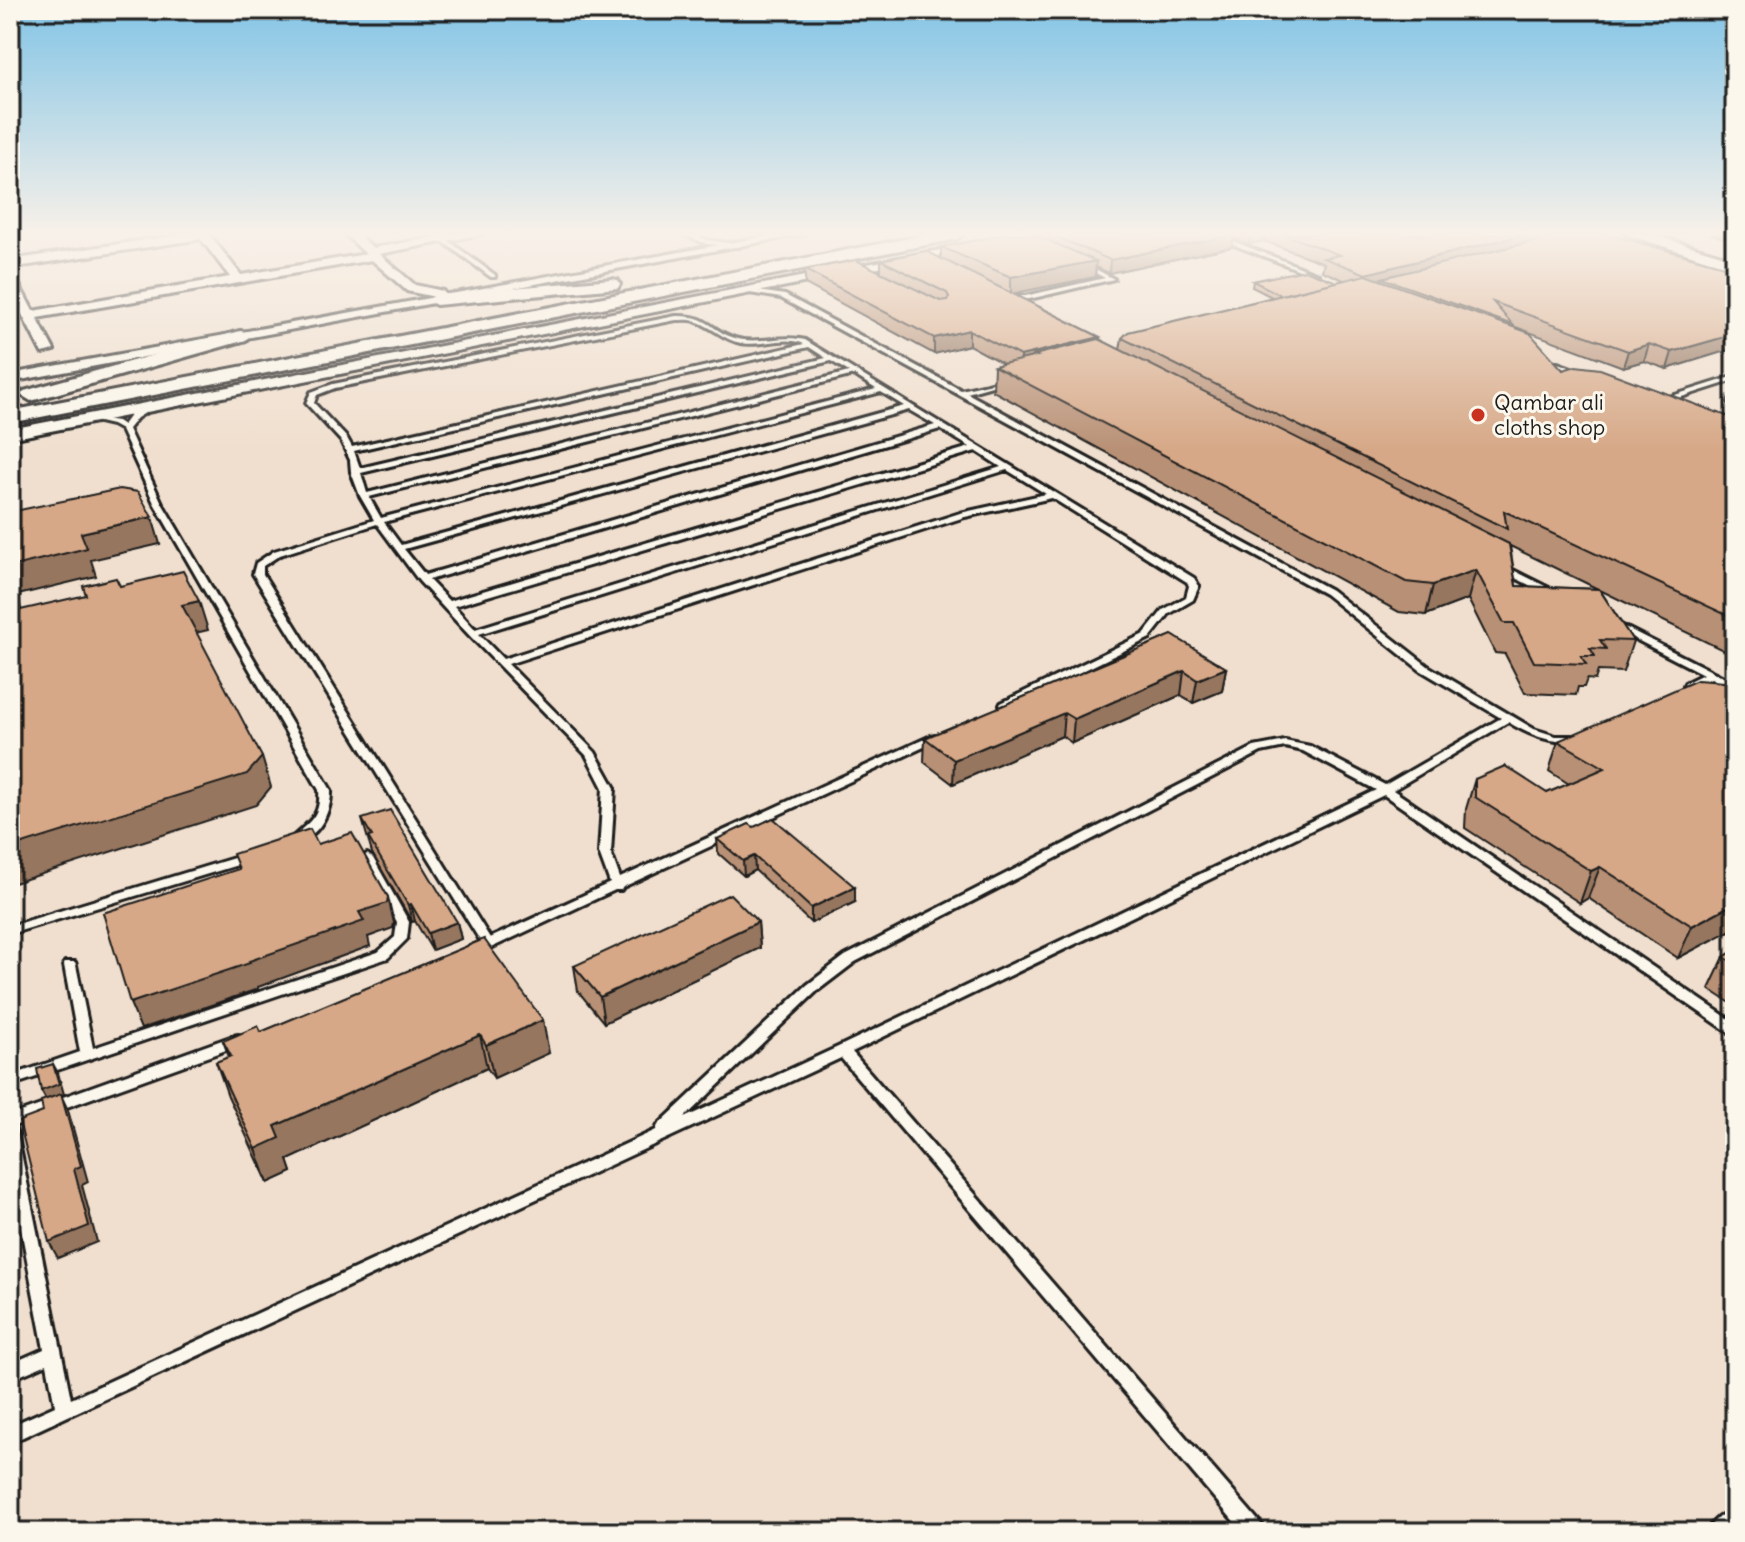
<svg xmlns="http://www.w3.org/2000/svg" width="1745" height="1542" viewBox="0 0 1745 1542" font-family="Delius,sans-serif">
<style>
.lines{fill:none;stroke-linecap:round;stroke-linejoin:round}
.lane-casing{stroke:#1c1c1c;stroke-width:6}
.street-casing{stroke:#1c1c1c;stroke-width:6}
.secondary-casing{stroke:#1c1c1c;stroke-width:6}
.lane{fill:#fbf7ec;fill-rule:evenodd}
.street{fill:#fbf7ec;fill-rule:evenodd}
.secondary{fill:#fbf7ec;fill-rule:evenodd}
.wall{fill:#b89074;stroke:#1c1c1c;stroke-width:2;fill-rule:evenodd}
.shaded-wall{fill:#96765e;stroke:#1c1c1c;stroke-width:2}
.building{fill:#d6a887;stroke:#1c1c1c;stroke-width:2}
.poi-dot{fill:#c8321e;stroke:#fbf7ec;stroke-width:3}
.labels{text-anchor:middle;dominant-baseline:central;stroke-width:6;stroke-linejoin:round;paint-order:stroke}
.far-poi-label{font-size:22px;fill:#1c1c1c;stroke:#fbf7ec;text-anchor:start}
</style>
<rect width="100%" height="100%" fill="#f0dfce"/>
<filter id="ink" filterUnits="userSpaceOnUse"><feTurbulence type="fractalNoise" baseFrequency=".0125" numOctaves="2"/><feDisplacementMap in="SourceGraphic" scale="16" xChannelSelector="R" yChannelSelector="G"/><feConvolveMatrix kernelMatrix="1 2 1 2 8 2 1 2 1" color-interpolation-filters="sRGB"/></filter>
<g filter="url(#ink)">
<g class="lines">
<defs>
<g id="lane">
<polygon points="682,234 691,234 708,240 742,245 739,247 707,244"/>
<polygon points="1205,234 1214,234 1318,274 1313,275"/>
<polygon points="442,239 446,239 495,275 495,277 491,277 442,241"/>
<polygon points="1082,262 1114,279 1025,300 1010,300 1007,298 1010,296 1025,296 1105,278 1080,265 1080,263"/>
<path d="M745,289L785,295L961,390L1010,379V381L967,393L1331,590L1428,666L1534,729L1556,736H1580L1581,738L1580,740C1553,745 1531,736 1508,722L1393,790L1735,1023V1035L1730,1033L1384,795L852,1052L1262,1525L1264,1532H1243L841,1058L10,1443V1426L55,1406L47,1364L10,1380V1364L44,1349L10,1171V1116L233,1036L238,1035L243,1036L245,1040L243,1044L11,1127L15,1129L17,1133L71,1399L656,1130L658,1125L807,985L845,956L1254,747L1285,741L1310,746L1385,785L1501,718L1420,670L1325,594L781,298L743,292V290ZM1285,747L1303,751L1376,790L838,1047L684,1118L817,991L855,962L1261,752Z"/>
<path d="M676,316C710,315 709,330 735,338C757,345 782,334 805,340L1194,578L1199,586L1193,600L1169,614L1150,638L1009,707H1001L1000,705L1001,703L1144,634L1163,610L1186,597L1189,586L1187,582L1052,498L965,517L508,664L595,752L615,788L611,853L620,878L931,736L935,735L940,738L939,740L623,887L621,890H615L480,953H470L469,950L470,947L481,942L253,574L256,563L274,551L374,520L360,496L351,472L350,460L341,441L306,403L311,392L333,384ZM676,320C682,320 689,319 695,321C712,326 723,340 741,343C762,347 784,335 804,344L352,447L347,438L314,403L317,395L335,388ZM809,347L826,358L360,468L354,451ZM831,361L849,372L367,493L361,473ZM854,375L876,389L381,518L369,497ZM881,392L904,406L401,545L384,522ZM909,410L935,425L425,575L404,549ZM940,429L970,447L449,601L429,580ZM976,451L1001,467L475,629L454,606ZM1007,470L1046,494L960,513L503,659L479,634ZM377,524L419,581L469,635L586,755L603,788L599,853L610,883L490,938L263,574V566L280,555Z"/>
<polygon points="1544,358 1583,372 1584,373 1579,374 1542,361 1542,359"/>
<polygon points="1735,376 1735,380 1666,402 1659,400"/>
<path d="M146,406L153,408L137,418L128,429L162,503L331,790C332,810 318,841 295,840L293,837C310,821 321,816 319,790L154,503L121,430L112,425L86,419L90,417L117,421L123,425L131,414Z"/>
<polygon points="1501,564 1553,590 1555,592 1550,595 1547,594 1498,569 1497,567"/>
<polygon points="1615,622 1735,683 1735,690 1711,678 1693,687 1685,687 1684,685 1685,683 1703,674 1612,627 1610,625"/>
<polygon points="247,854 253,858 251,861 10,934 10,926"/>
<polygon points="367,854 373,858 409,922 407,939 388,958 10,1086 10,1076 80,1052 64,965 65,962 75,962 76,965 93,1048 378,952 395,937 397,922 361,858"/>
<path d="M1735,1508V1529L1731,1532H1707C1711,1521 1724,1512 1735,1508Z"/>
</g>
<g id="street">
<polygon points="186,234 209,234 241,275 366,254 345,234 357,234 373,248 455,234 483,234 379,254 415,285 443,291 445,295 778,234 804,234 10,382 10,374 435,297 407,291 372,260 37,318 54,350 42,353 10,291 10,275 16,279 33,311 230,277 201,239 10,268 10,260"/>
<polygon points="971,244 975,245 975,249 10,439 10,429"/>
</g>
<g id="secondary">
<polygon points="931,234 964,234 957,239 10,423 10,411"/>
<polygon points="1625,234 1650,234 1735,259 1735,269"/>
<polygon points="612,279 618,280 620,284 618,288 436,305 427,300 436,295"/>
<polygon points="240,331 246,332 249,336 246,340 31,401 21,395 24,391"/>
</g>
</defs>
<use href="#lane" class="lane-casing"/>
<use href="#street" class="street-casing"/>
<use href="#secondary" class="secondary-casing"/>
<use href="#lane" class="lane"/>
<use href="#street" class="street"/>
<use href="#secondary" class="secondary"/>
</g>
<g class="wall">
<path d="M1038,234H1555L1554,237L1735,269V348L1667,369L1644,361L1623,367L1513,326V327L1563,370L1734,418L1727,402L1735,380V656L1600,590L1633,641L1623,672L1598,671L1595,680L1587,679L1584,687H1578L1576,695L1525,693L1505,654L1495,653L1468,599L1426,615L1399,612L993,391L994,366L1004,364L969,345L934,354L805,284V270L881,272V260L941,259V247L1038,236ZM1233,238L1249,244L1264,241L1324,263L1322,271L1344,280L1337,282L1253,281L1252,287L1272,297L1122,338L1120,350L1100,340V337L1012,293L1095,277L1096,267L1109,273L1232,247ZM1510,546L1598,589L1516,586Z"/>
<polygon points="1710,234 1735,234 1735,241"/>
<polygon points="1172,635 1226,668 1222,691 1193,703 1181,695 1072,743 1062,736 953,784 924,762 925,738"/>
<polygon points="1735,687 1735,928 1678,958 1588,898 1580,903 1465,828 1466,809 1475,779 1547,793 1569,784 1549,771 1558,741"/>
<polygon points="362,819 457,922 461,939 432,950 415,921 412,922 372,853"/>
<polygon points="717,839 855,902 811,923 755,870 744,876 718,853"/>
<polygon points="758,922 760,948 604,1023 578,991 574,966"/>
<polygon points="484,939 549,1053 494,1078 487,1068 288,1160 292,1172 268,1183 228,1096 216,1062 229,1057 223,1041 261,1032"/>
<polygon points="1735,950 1735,1006 1709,989 1724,957"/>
</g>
<g class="shaded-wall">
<polygon points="1250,234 1265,234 1264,241 1249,244"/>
<polygon points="1526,234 1555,234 1553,239 1382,278 1381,282 1363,287 1366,274"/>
<polygon points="1233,235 1232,247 1109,273 1110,260"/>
<polygon points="1096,261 1095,277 1011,294 1011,277"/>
<polygon points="969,330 969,345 934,354 934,338"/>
<polygon points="1735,334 1735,348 1667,369 1672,352"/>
<polygon points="1100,337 1099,353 1034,355 1033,369 1020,372 1020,356"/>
<polygon points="1649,344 1644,361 1623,367 1628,351"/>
<polygon points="152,517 160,544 91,560 96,576 18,595 27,640 16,611 10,580 10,567 81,533"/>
<polygon points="1476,570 1468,599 1426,615 1433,585"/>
<polygon points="199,601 208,630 191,634 182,605"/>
<polygon points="1226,668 1222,691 1193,703 1197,680"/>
<polygon points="1184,671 1181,695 1072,743 1074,719"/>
<polygon points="1064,713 1062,736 953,784 954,760"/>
<polygon points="262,757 271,787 256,805 14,883 10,873 10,848"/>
<polygon points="754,856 755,870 744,876 743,861"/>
<polygon points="1600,867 1588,898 1580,903 1591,871"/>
<polygon points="855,887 855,902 811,923 811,908"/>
<polygon points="388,897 394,923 393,928 368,937 370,946 258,987 258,989 141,1029 130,1003 249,961 359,912"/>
<polygon points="1735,903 1735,928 1678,958 1692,926"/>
<polygon points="411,904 415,921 412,922 408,905"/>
<polygon points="457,922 461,939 432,950 428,933"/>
<polygon points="758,922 760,948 604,1023 600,997"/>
<polygon points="543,1020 549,1053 494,1078 486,1045"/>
<polygon points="480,1035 487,1068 288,1160 292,1172 268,1183 256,1149 275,1126"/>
<polygon points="53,1064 58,1073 64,1094 61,1095 68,1110 88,1182 82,1185 97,1242 58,1258 49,1242 46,1100 41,1091"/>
</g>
<g class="building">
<polygon points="1006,234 1033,234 1096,261 1011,277 941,247"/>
<polygon points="1050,234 1232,234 1233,235 1110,260"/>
<polygon points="1283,234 1526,234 1366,274 1324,258 1340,255"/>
<polygon points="1564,234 1608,234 1735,269 1735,334 1672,352 1649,344 1628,351 1493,302 1513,325 1382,278"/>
<polygon points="926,251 1100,337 1020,356 969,330 934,338 805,270 856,260 940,301 947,300 949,297 947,293 881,260"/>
<polygon points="1305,270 1337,282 1281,295 1253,281"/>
<polygon points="1366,275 1530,333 1563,370 1576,366 1600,369 1735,419 1735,619 1504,511 1507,529 1122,338 1128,332"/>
<polygon points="1099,339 1509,544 1516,586 1599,589 1633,641 1600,640 1606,649 1590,648 1595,656 1581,656 1586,664 1534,662 1514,623 1504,623 1476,570 1433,585 1406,582 994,366 1037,356 1034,355"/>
<polygon points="120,489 138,492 152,517 81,533 87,548 10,567 10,512"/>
<polygon points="183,571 199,601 182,605 262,757 247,774 10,848 10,580 16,611 86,595 83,586 116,578 120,586"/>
<polygon points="1172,635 1226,668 1197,680 1184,671 1074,719 1064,713 954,760 925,738"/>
<polygon points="1697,680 1724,682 1735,687 1735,903 1692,926 1600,867 1591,871 1475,797 1475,779 1505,766 1547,793 1605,768 1558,741"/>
<polygon points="390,810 457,922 428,933 411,904 408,905 368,837 372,836 362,819"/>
<polygon points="773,818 855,887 811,908 754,856 743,861 717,839 749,824 754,827"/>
<polygon points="310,829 318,844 352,833 388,897 387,903 359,912 364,921 249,961 250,963 130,1003 103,913 239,869 233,854"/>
<polygon points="730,894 758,922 600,997 574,966"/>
<polygon points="484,939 543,1020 486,1045 480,1035 275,1126 280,1138 256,1149 216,1062 231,1056 223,1041 258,1026 261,1032"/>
<polygon points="1735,950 1735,964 1724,957"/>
<polygon points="53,1064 59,1084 41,1091 37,1069"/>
<polygon points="61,1094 81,1166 74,1169 89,1226 49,1242 19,1121 43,1112 41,1101"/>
</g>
</g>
<linearGradient id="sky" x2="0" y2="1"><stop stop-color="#82c4e6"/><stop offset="0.52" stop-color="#f8f1e9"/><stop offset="1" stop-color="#f8f1e9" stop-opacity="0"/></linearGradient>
<rect width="1745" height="450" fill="url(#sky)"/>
<circle class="poi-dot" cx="1478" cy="415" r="8"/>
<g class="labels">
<g class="far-poi-label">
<text x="1494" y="402">Qambar ali<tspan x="1494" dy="25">cloths shop</tspan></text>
</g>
</g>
<rect width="1745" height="1542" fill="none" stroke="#fbf7ec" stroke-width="40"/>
<rect x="20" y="20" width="1705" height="1502" fill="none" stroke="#1c1c1c" stroke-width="3" filter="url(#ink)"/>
</svg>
